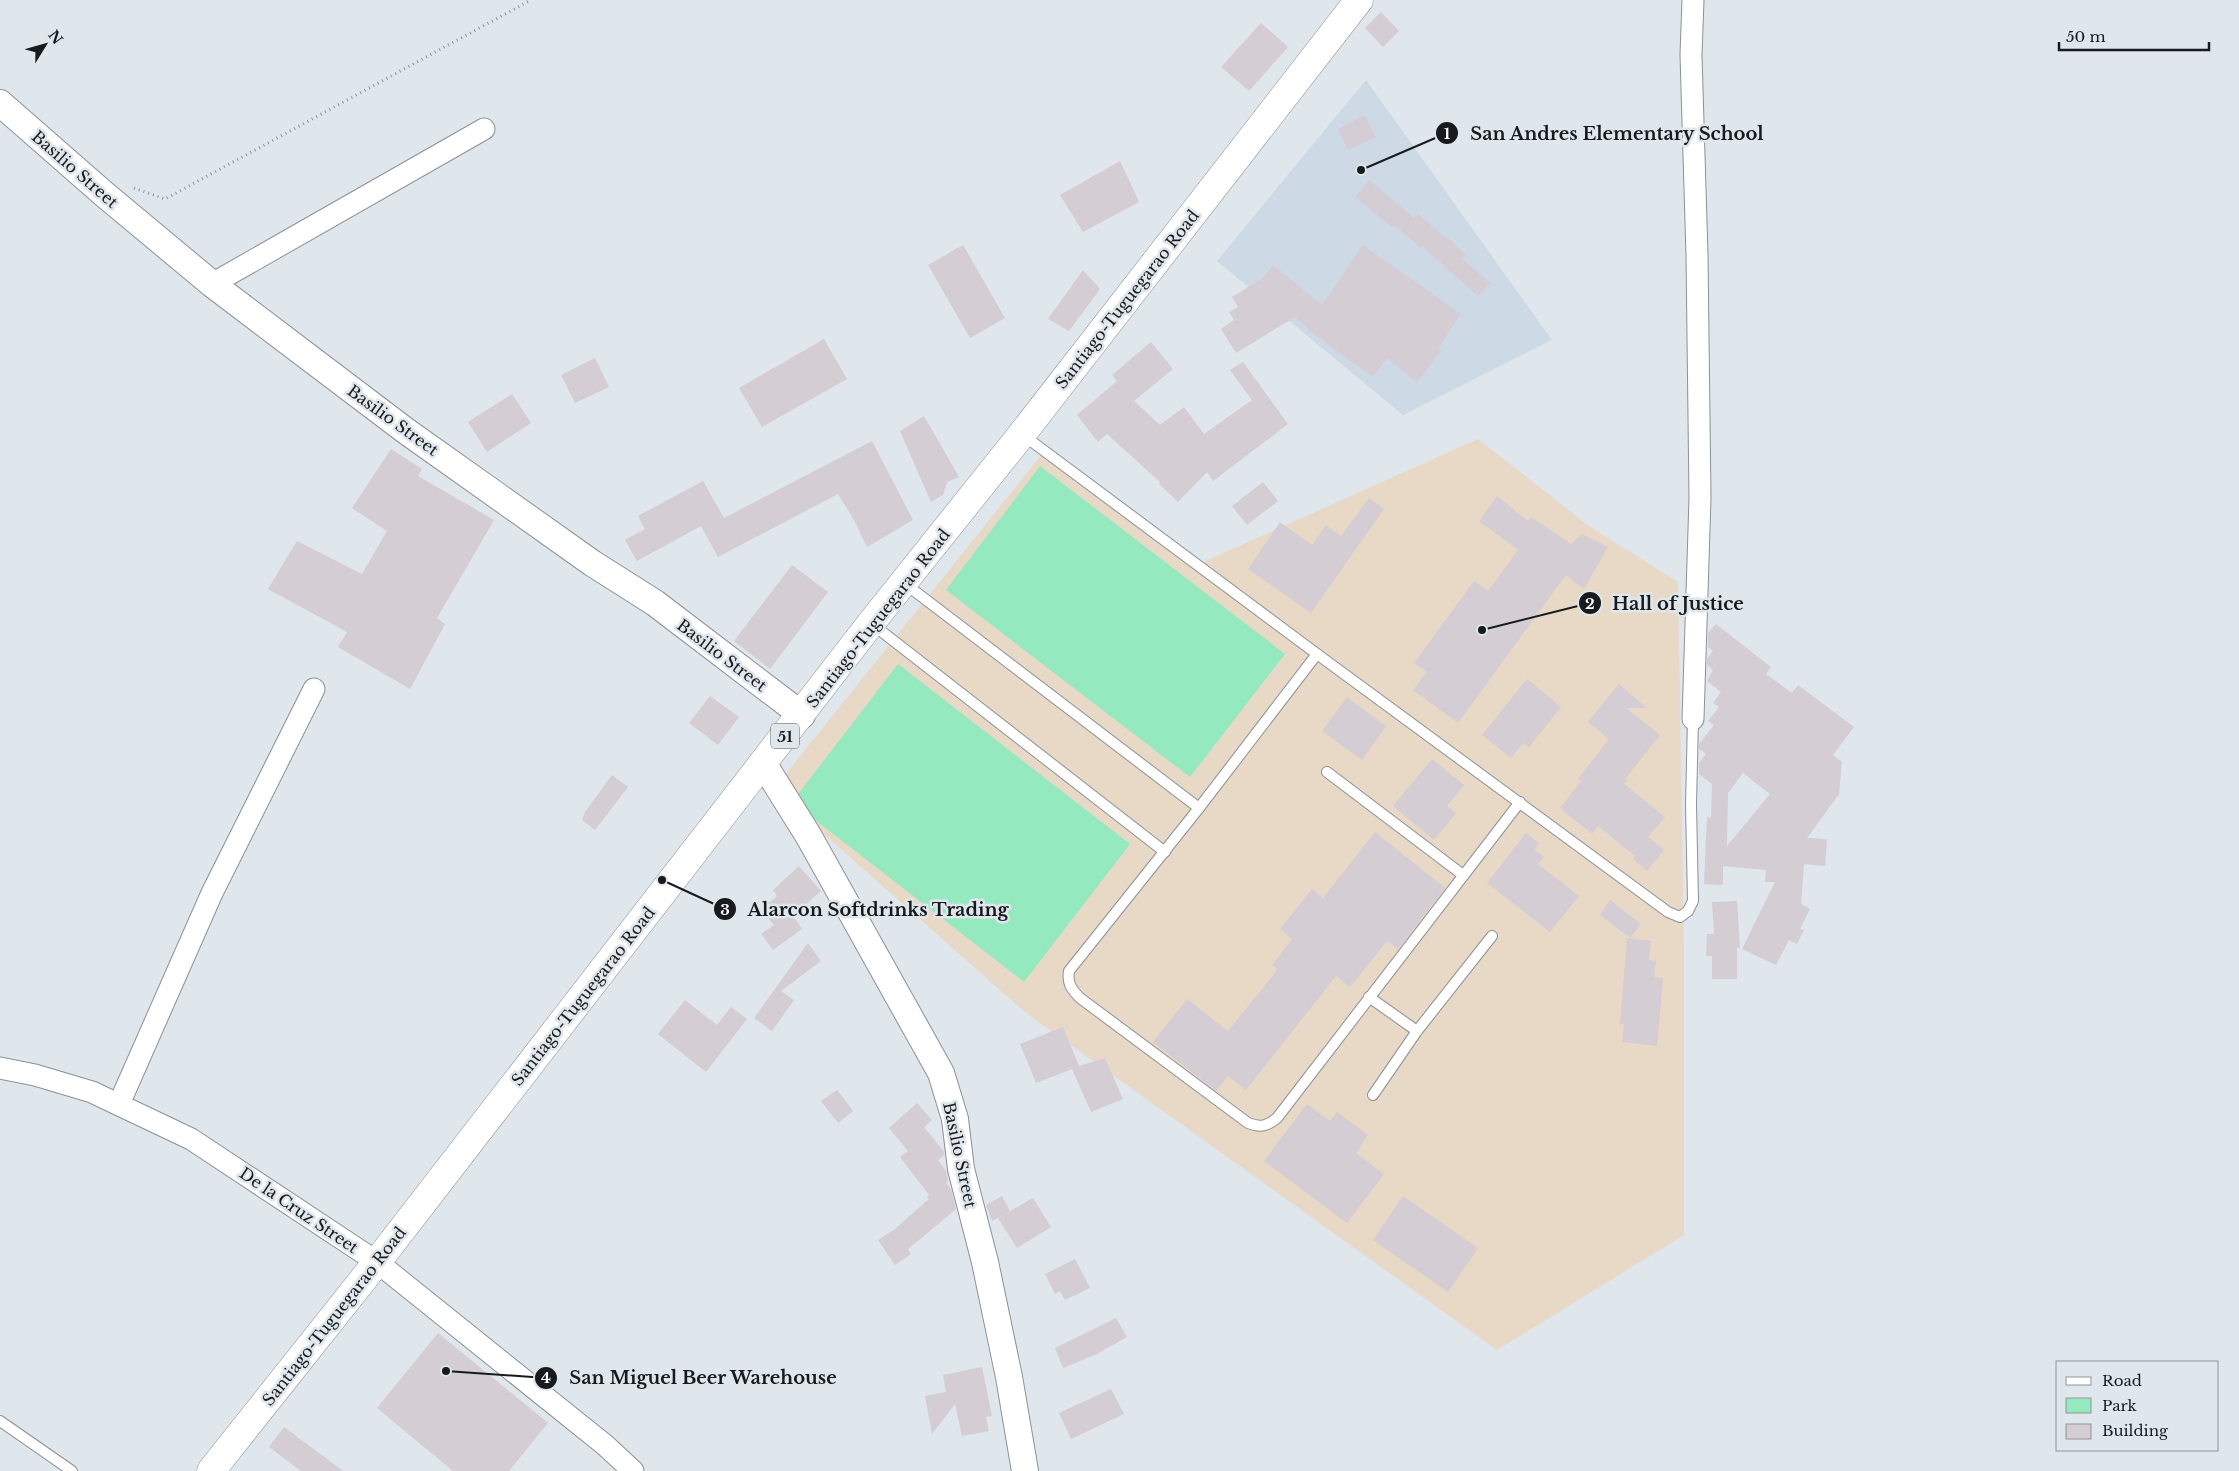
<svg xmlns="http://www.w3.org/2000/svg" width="2239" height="1471" viewBox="0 0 2239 1471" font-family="'Libre Baskerville',serif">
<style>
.commercial{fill:#e8d8c6}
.built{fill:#cdd9e5}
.green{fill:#94eabe}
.building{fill:#d4cdd3;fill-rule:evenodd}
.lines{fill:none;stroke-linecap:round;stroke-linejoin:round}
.service-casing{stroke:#8b9197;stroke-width:12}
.minor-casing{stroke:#8b9197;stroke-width:23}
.tertiary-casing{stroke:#8b9197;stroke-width:28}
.primary-casing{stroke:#8b9197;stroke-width:29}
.path{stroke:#8d9397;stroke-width:3;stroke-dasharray:1 4;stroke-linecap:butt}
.service{stroke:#fff;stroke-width:10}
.minor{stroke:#fff;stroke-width:21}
.tertiary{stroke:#fff;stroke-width:26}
.primary{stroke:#fff;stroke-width:28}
.labels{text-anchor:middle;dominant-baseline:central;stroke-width:5;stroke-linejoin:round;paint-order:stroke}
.shield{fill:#dfe6ec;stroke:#54585b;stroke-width:1}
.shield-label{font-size:15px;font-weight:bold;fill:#181b1d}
.street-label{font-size:16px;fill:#181b1d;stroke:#dfe6ec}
.leader{fill:none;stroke:#181b1d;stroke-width:2}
.callout-dot{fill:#181b1d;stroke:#dfe6ec;stroke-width:2}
.mark-label{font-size:15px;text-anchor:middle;font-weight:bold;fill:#fff}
.callout-label{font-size:18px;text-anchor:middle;font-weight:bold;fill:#181b1d;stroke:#dfe6ec;stroke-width:5;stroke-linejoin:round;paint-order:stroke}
</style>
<rect width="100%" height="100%" fill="#dfe6ec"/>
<polygon class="commercial" points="1478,439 1589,526 1678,582 1684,950 1684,1235 1497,1350 1026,1013 790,804 785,775 1046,449 1199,564"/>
<polygon class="built" points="1366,80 1552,340 1403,415 1217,261"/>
<g class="green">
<polygon points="1040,466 1285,654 1190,777 946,590"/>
<polygon points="898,664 1130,844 1024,982 792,802"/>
</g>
<g class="building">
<polygon points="1381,12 1399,31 1383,47 1365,28"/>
<polygon points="1261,23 1288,47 1249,91 1221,67"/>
<polygon points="1365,115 1376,137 1348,150 1338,129"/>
<polygon points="1120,161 1139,202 1083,232 1060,195"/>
<polygon points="1369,180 1414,218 1418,214 1447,239 1448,238 1466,255 1462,259 1490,283 1478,296 1422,246 1421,248 1394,225 1392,227 1355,197"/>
<polygon points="963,245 1005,318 970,338 928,265"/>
<polygon points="1363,245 1461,314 1438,348 1441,351 1417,382 1387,358 1373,377 1319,338 1295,317 1236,353 1221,329 1234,320 1229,312 1238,307 1232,297 1263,278 1273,265 1322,305"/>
<polygon points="1083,270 1100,289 1069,331 1048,319"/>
<polygon points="824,339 847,379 762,427 739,388"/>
<polygon points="1151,342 1173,369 1134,401 1160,425 1184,407 1204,434 1252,400 1230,370 1243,362 1288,424 1213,481 1207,472 1178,502 1159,484 1160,482 1107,434 1098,442 1077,415 1117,381 1112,375"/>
<polygon points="595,358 609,387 575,403 561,375"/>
<polygon points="512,394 531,423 487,452 468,422"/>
<polygon points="924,416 959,477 947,482 943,495 931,502 900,431"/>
<polygon points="872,441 913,520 867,547 854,520 838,494 718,557 701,526 637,561 625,540 645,529 638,516 703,481 724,518"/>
<polygon points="391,449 422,469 418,476 494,520 437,618 445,624 410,689 338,647 347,632 268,589 297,541 362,574 387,531 352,508"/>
<polygon points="1263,482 1278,501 1247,525 1232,506"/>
<polygon points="1497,496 1528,521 1531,517 1571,544 1582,534 1608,547 1584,589 1566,575 1458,723 1413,690 1427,672 1414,663 1474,581 1488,591 1518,550 1479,521"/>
<polygon points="1369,498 1384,509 1311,613 1248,569 1280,522 1312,545 1326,525 1341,536"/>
<polygon points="792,565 828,592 770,669 734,641"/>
<path d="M1716,624L1771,667L1766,674L1792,693L1798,685L1854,727L1833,755L1842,762L1839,794L1807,838L1827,839L1825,866L1804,864L1801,904L1810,909L1800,929L1804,930L1797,944L1789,940L1776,965L1742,949L1775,882H1765L1766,870L1723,866V885L1704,884L1707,817L1711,818L1712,784L1699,774V763L1706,754L1699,749V744L1714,725L1708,721L1719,707L1713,703L1721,692L1707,681L1713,670L1707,665V659L1713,651L1708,647V633ZM1743,773L1770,794L1727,846L1728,793Z"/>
<polygon points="1527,679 1561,707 1529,747 1523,743 1511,758 1482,735"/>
<polygon points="1619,684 1647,708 1626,708 1660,735 1625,779 1627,780 1624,784 1665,817 1648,837 1664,850 1647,871 1633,859 1635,856 1598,826 1592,834 1560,808 1581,781 1578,779 1609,739 1588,722"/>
<polygon points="710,696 739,717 718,745 689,723"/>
<polygon points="1347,697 1386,726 1362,760 1322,731"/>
<polygon points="1432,759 1464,785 1447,806 1456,813 1434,840 1393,806"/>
<polygon points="612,775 628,787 595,830 582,820 585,812"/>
<polygon points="1375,832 1445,888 1398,949 1387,941 1350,987 1336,976 1246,1090 1228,1076 1216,1091 1153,1042 1187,999 1228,1031 1278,969 1272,965 1292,939 1280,929 1312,889 1323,898"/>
<polygon points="1526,833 1539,843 1534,850 1544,857 1538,864 1579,896 1550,932 1487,883"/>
<polygon points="799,866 821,891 793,916 802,929 773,950 761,934 774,925 761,910 777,896 773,890"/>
<polygon points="1610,900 1641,924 1630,938 1600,915"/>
<polygon points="1737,901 1740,948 1737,947 1737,979 1712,979 1712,956 1706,956 1707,934 1714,934 1712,902"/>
<polygon points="1627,938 1651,941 1649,960 1656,961 1654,977 1663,978 1657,1046 1622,1042 1624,1024 1620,1024"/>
<polygon points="808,943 821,961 781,991 794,1000 772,1031 754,1018"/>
<polygon points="685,1000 717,1025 731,1007 747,1019 706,1072 658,1034"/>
<polygon points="1063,1027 1079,1066 1105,1058 1123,1099 1091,1112 1072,1069 1036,1083 1020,1044"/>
<polygon points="837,1090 853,1111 838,1123 821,1101"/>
<polygon points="917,1103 932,1120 924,1127 944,1152 944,1155 938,1160 946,1171 948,1180 946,1183 951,1189 956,1209 908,1249 911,1254 895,1265 878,1240 895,1229 929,1199 927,1197 929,1195 900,1157 908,1151 889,1128"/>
<polygon points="1307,1104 1330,1121 1337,1112 1368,1135 1356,1153 1384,1174 1347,1223 1264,1161"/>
<polygon points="1002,1196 1010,1211 992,1221 986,1205"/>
<polygon points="1403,1196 1478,1248 1448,1292 1373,1240"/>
<polygon points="1033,1198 1051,1227 1017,1248 998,1218"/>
<polygon points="1075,1259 1090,1288 1065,1300 1060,1291 1055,1294 1045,1274"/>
<polygon points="1116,1318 1127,1337 1097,1354 1063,1368 1055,1348"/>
<polygon points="438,1333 548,1423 509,1471 453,1471 377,1408"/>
<polygon points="982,1367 992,1416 986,1417 989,1431 962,1436 955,1404 932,1434 925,1396 946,1392 943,1375"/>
<polygon points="1111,1389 1124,1414 1071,1439 1059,1413"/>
<polygon points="284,1427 343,1471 301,1471 269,1447"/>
</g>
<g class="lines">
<defs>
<g id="service">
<polyline points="1023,435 1317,654 1668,912 1680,917 1688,911 1693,901 1691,805 1693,719"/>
<polyline points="904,583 1199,808"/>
<polyline points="872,624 1165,852"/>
<path d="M1317,654L1199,808L1069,971C1067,983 1071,989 1080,998L1248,1123C1261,1128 1267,1126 1277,1118L1520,802"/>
<polyline points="1327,772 1463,875"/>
<polyline points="1369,997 1417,1031 1492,936"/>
<polyline points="1373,1095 1417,1031"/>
<polyline points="0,1421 72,1471"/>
</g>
<g id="minor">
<polyline points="212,284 484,129"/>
<polyline points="1693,719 1700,498 1697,255 1691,55 1693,0"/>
<polyline points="0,1068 35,1075 92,1092 191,1139 377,1262 605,1445 633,1471"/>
<polyline points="119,1104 212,893 314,689"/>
</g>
<g id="tertiary">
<polyline points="0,103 104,194 212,284 406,431 592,563 655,603 802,715"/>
<polyline points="763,763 808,835 941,1073 955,1119 961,1169 985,1262 1009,1377 1025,1471"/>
</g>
<polyline id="primary" points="211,1471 377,1262 871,623 1022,434 1359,0"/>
</defs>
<use href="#service" class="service-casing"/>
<use href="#minor" class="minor-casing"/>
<use href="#tertiary" class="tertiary-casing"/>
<use href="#primary" class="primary-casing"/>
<polyline class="path" points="134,188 165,199 531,0"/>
<use href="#service" class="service"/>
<use href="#minor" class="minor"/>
<use href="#tertiary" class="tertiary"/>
<use href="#primary" class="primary"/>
</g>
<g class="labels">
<rect class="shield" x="771" y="723.5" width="28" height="25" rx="4"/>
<g class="shield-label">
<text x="785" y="736">51</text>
</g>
<g class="street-label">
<text transform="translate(75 169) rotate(41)">Basilio Street</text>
<text transform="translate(1127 299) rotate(-52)">Santiago-Tuguegarao Road</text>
<text transform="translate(393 420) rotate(36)">Basilio Street</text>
<text transform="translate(878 618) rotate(-52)">Santiago-Tuguegarao Road</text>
<text transform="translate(722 655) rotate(37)">Basilio Street</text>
<text transform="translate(583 996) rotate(-52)">Santiago-Tuguegarao Road</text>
<text transform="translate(960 1155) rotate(78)">Basilio Street</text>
<text transform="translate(299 1210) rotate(34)">De la Cruz Street</text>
<text transform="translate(334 1316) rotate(-52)">Santiago-Tuguegarao Road</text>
</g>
</g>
<path class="leader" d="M1361 170L1447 133M1482 630L1590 603M662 880L725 909M446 1371L546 1378"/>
<g class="callout-dot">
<circle cx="1361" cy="170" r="5"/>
<circle cx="1482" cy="630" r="5"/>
<circle cx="662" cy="880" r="5"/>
<circle cx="446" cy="1371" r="5"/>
<circle cx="1447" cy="133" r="12"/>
<circle cx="1590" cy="603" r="12"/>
<circle cx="725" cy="909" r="12"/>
<circle cx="546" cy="1378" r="12"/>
</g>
<g class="mark-label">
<text x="1447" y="139">1</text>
<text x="1590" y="609">2</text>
<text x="725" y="915">3</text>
<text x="546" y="1383">4</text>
</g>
<g class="callout-label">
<text x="1617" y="140">San Andres Elementary School</text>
<text x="1678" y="610">Hall of Justice</text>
<text x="878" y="916">Alarcon Softdrinks Trading</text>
<text x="703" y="1384">San Miguel Beer Warehouse</text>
</g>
<rect x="2056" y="1361" width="162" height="90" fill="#dfe6ec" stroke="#8f9599"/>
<rect x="2066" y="1377" width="25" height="8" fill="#ffffff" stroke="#8f9599"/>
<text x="2102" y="1386" font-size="15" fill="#181b1d">Road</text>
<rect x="2066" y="1398" width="25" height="15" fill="#94eabe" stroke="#8f9599"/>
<text x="2102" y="1411" font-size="15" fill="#181b1d">Park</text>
<rect x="2066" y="1424" width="25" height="15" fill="#d4cdd3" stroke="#8f9599"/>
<text x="2102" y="1436" font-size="15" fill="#181b1d">Building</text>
<g transform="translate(45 45) rotate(53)" stroke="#dfe6ec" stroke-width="4" paint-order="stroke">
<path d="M0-4L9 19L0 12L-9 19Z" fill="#181b1d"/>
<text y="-8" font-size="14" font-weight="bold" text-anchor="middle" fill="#181b1d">N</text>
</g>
<path d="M2059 42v8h150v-8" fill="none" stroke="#181b1d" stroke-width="2.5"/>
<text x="2066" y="42" font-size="15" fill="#181b1d" stroke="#dfe6ec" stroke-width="4" paint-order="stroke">50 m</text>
</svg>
